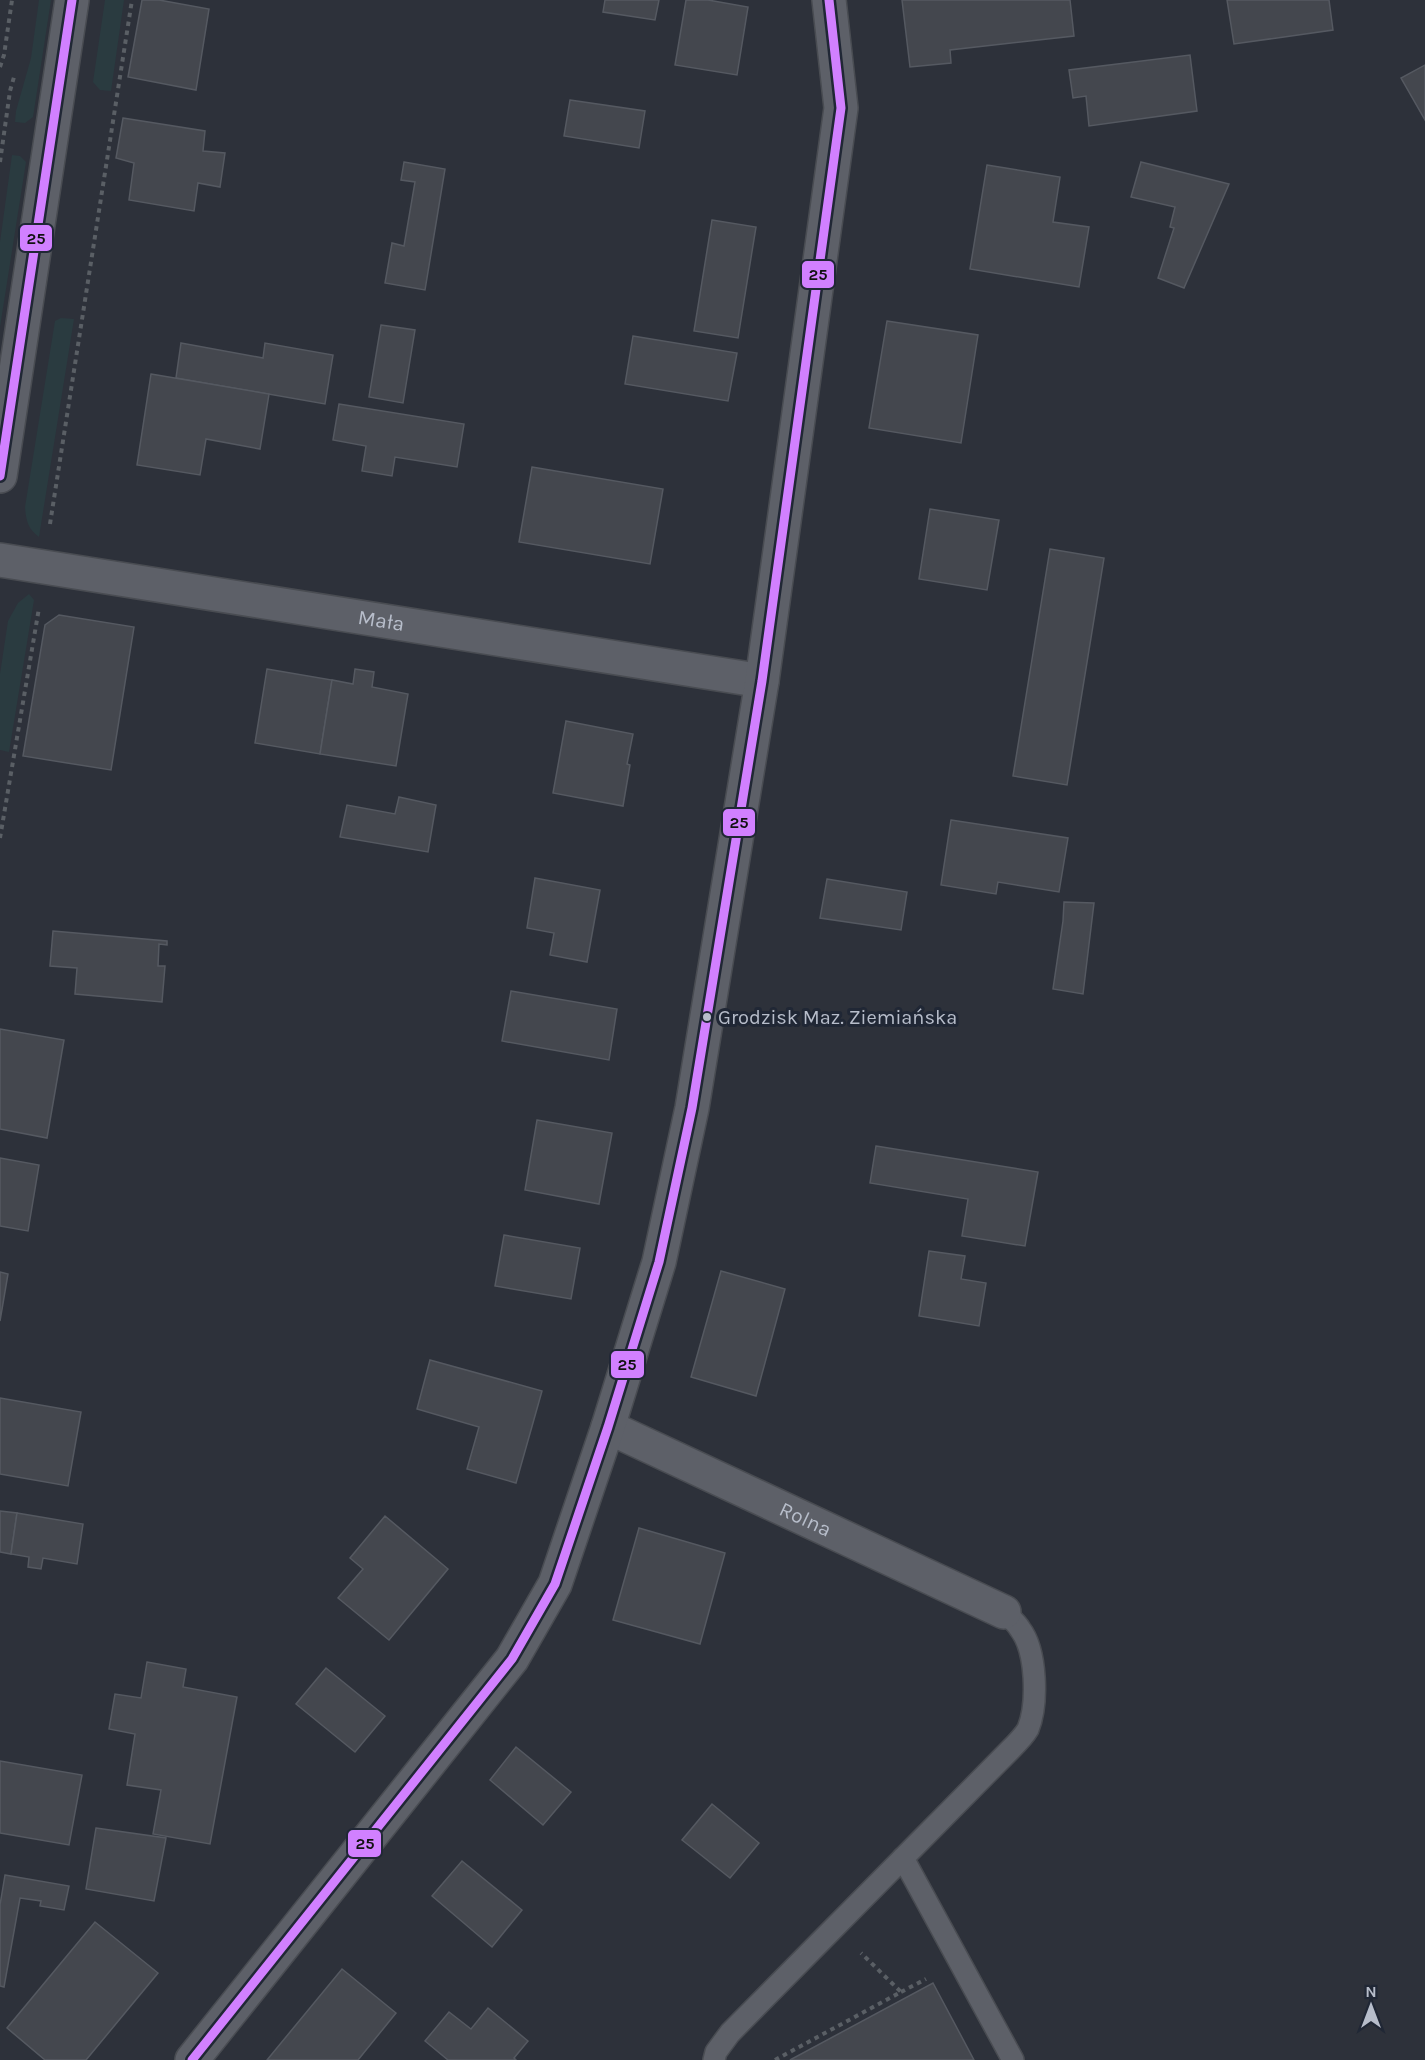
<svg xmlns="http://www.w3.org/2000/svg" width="1425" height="2060" viewBox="0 0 1425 2060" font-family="Karla,sans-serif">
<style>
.green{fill:#2a3b40}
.building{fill:#44474e;stroke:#555961;stroke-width:1.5}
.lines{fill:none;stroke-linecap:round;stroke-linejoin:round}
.service-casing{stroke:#494c52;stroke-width:24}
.minor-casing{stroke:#494c52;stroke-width:36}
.path{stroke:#5a5f65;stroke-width:4;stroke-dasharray:4.5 4.5;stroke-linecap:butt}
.service{stroke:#5d6068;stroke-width:21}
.minor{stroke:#5d6068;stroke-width:33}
.bus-1-casing{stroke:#202735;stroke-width:14}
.bus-1{stroke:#d180ff;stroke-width:9}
.bus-dot{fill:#b7bdca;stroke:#202735;stroke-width:2}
.labels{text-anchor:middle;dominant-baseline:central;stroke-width:6;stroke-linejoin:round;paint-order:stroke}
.bus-label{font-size:20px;fill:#b7bdca;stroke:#202735;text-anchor:start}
.street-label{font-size:21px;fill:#b7bdca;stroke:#202735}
.line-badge{stroke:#202735;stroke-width:2}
.pale-badge-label{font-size:16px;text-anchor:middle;font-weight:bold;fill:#111}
</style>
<rect width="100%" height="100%" fill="#2d313a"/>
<g class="green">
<polygon points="39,0 51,0 33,117 25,123 15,122 16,111 31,58"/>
<polygon points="105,0 124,0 111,91 100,90 93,82"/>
<polygon points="12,155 20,156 26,162 0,327 0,242"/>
<path d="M61,318L74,319L39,537C28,529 26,521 25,507L55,321Z"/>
<polygon points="29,594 34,600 9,752 0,750 0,674 8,621 18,603"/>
</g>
<g class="building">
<polygon points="142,0 159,0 209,9 196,90 128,77"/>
<polygon points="605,0 659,0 655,20 603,12"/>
<polygon points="686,0 708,0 748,7 737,75 675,65"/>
<polygon points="902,0 1070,0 1074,36 950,50 951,63 910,67"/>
<polygon points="1227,0 1329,0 1333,30 1234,44"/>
<polygon points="1190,55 1197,111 1089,126 1086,96 1073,98 1069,70"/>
<polygon points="1425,65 1425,120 1401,78"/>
<polygon points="570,100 645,111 639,148 564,136"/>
<polygon points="123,118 205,131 203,151 225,153 220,187 198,183 194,211 129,200 134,163 116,158"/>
<polygon points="404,162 445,169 425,290 385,283 392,243 404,246 415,182 401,180"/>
<polygon points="1141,162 1229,184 1184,288 1158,278 1174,228 1170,227 1175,207 1131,197"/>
<polygon points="987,165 1060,177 1053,222 1089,227 1079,287 970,269"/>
<polygon points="712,220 756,227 738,338 694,331"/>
<polygon points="887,321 978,335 961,443 869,428"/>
<polygon points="381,325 415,330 403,403 369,397"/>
<polygon points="633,336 737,353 728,401 625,384"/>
<polygon points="181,343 263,358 265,343 333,355 325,404 176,378"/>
<polygon points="151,374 269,394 260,449 206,439 200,475 137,465"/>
<polygon points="339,404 464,424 457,467 395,457 392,476 362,471 366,446 333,440"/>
<polygon points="532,467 663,489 650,564 519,542"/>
<polygon points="930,509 999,520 987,590 919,579"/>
<polygon points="1050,549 1104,558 1067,785 1013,776"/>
<polygon points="59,615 134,627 111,770 23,756 45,625"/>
<polygon points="267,669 332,680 320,754 255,743"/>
<polygon points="355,669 374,672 372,687 408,694 396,766 320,754 332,680 353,684"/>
<polygon points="566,721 633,734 627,764 630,765 623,806 553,793"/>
<polygon points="399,797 436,805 428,852 340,837 347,805 395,814"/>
<polygon points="951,820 1068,838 1059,892 998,882 996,894 941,885"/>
<polygon points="535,878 600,890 587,962 550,955 554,933 527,928"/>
<polygon points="827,879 907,892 901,930 820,918"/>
<polygon points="1064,902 1094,903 1083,994 1053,989 1063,921"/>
<polygon points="53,931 167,941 167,945 159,944 158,966 165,966 162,1002 75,994 77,968 50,966"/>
<polygon points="511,991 617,1009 609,1060 502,1041"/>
<polygon points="0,1029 64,1040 47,1138 0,1129"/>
<polygon points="537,1120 612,1133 599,1204 525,1190"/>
<polygon points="876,1146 1038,1172 1025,1246 962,1236 968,1199 870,1183"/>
<polygon points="0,1158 39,1165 28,1231 0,1226"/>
<polygon points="504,1235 580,1248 571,1299 495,1286"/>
<polygon points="929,1251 965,1256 961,1279 986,1283 979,1326 919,1316"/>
<polygon points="721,1271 785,1289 756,1396 691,1377"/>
<polygon points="0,1272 8,1274 0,1321"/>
<polygon points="430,1360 542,1391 516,1483 467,1469 479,1427 417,1409"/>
<polygon points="0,1398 81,1412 68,1486 0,1474"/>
<polygon points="0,1511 17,1513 11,1554 0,1552"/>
<polygon points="17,1513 83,1524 77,1564 43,1558 41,1569 28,1567 29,1557 11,1554"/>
<polygon points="385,1516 448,1569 389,1640 338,1598 363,1569 350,1558"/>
<polygon points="639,1528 725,1553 700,1644 613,1620"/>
<polygon points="147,1662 186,1669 183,1687 237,1697 210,1844 153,1834 161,1790 127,1785 135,1734 109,1729 115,1694 141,1698"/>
<polygon points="326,1668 385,1716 355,1752 296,1704"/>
<polygon points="516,1747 571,1792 543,1825 490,1780"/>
<polygon points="0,1761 82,1775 69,1845 0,1833"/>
<polygon points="712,1804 759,1843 730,1878 682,1840"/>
<polygon points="96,1828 166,1838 154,1901 86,1889"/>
<polygon points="462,1861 522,1910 492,1947 432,1896"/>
<polygon points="5,1875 69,1886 64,1910 40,1906 41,1901 20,1898 4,1987 0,1986 0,1905"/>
<polygon points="95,1922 158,1973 86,2060 45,2060 7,2028"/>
<polygon points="342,1969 396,2013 358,2060 267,2060"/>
<polygon points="933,1983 974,2060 790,2060"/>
<polygon points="488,2008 528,2041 514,2058 516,2060 448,2060 425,2041 449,2012 471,2029"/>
</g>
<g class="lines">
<defs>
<g id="service">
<polyline points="903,1858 1013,2060"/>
<path d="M714,2060L716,2052L730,2033L1010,1750C1016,1744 1024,1736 1028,1729C1038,1704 1037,1651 1020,1629C1016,1622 1009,1617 1004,1612"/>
</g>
<g id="minor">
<polyline points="0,476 72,0"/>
<path id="s1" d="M0,560L762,681"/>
<path id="s2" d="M608,1427L1004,1612"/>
<polyline points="192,2060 512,1659 555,1584 608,1427 659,1262 692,1108 762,681 841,108 829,0"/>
</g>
</defs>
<use href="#service" class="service-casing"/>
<use href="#minor" class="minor-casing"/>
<g class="path">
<polyline points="0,67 4,55 12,0"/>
<polyline points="0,162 10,91 14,77"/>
<polyline points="50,524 132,0"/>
<polyline points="0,838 39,608"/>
<polyline points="901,1992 926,1979"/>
<polyline points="775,2060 901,1992 861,1953"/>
</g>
<use href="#service" class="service"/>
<use href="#minor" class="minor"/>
<defs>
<g id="bus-1">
<polyline points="0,476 72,0"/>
<polyline points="192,2060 512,1659 555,1584 608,1427 659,1262 692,1108 762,681 841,108 829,0"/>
</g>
</defs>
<use href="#bus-1" class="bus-1-casing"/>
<use href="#bus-1" class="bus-1"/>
</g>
<circle class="bus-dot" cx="707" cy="1017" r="5"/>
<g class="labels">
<g class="bus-label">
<text x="718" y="1017">Grodzisk Maz. Ziemiańska</text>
</g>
<g class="street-label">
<text stroke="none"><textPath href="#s1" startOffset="386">Mała</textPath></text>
<text stroke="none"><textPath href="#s2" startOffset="218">Rolna</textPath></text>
</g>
</g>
<g class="line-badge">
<rect x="19" y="224" width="34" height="28" rx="6" fill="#d180ff"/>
<rect x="801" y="260" width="34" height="29" rx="6" fill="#d180ff"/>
<rect x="722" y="808" width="34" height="29" rx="6" fill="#d180ff"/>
<rect x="610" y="1350" width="35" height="29" rx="6" fill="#d180ff"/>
<rect x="347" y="1829" width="35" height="29" rx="6" fill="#d180ff"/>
</g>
<g class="pale-badge-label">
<text x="36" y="244">25</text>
<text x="818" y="280">25</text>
<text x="739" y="828">25</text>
<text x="627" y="1370">25</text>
<text x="365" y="1849">25</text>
</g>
<g transform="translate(1371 2006)" stroke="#202735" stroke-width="4.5" paint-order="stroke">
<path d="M0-4.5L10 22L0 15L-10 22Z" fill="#b7bdca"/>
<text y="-9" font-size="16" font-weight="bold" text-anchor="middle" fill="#b7bdca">N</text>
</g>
</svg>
